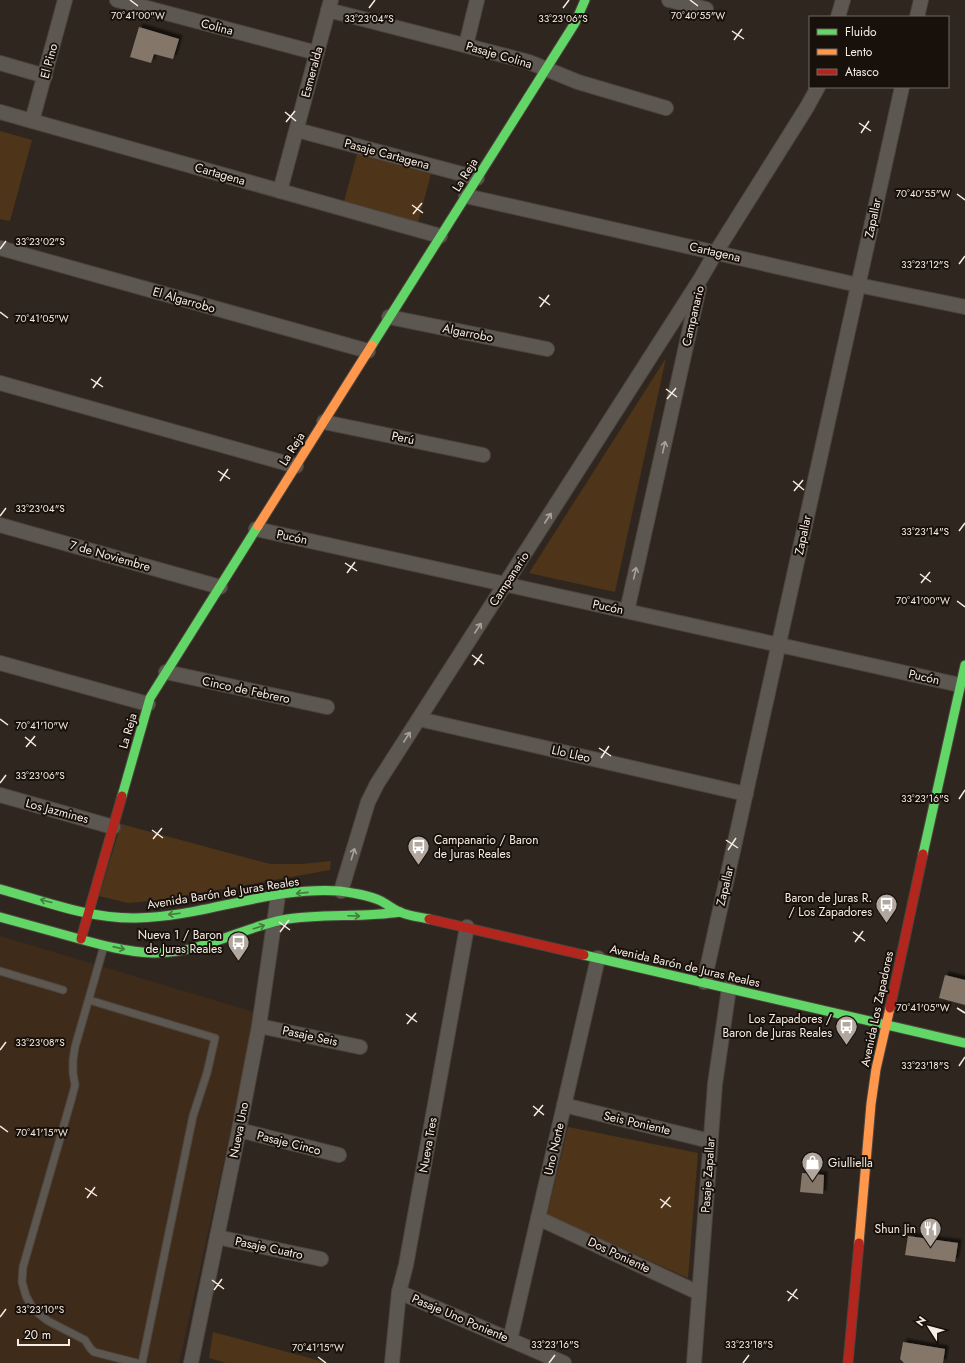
<svg xmlns="http://www.w3.org/2000/svg" width="965" height="1363" viewBox="0 0 965 1363" font-family="Jost,sans-serif">
<style>
.built{fill:#3f2b1a}
.green{fill:#4e3419}
.building{fill:#847669;filter:url(#shadow)}
.lines{fill:none;stroke-linecap:round;stroke-linejoin:round}
.lane-casing{stroke:#4c443d;stroke-width:9}
.street-casing{stroke:#4c443d;stroke-width:16}
.fast-casing{stroke:#4c443d;stroke-width:11}
.slow-casing{stroke:#4c443d;stroke-width:11}
.jam-casing{stroke:#4c443d;stroke-width:11}
.lane{stroke:#5d5751;stroke-width:7}
.street{stroke:#5d5751;stroke-width:14}
.fast{stroke:#63d668;stroke-width:9}
.slow{stroke:#ff974d;stroke-width:9}
.jam{stroke:#b3261e;stroke-width:9}
.oneway{stroke:#aaa29a}
.oneway2{stroke:#417d3e}
.ticks{fill:none;stroke:#f7ece3;stroke-width:1.5}
.labels{text-anchor:middle;dominant-baseline:central;stroke-width:4;stroke-linejoin:round;paint-order:stroke}
.street-label{font-size:12px;fill:#f7ece3;stroke:#18110b}
.poi-label{font-size:12px;fill:#f7ece3;stroke:#18110b;text-anchor:end}
.ticks-label{font-size:10px;text-anchor:middle;fill:#f7ece3;stroke:#18110b;stroke-width:4;stroke-linejoin:round;paint-order:stroke}
</style>
<defs>
<filter id="shadow"><feDropShadow dx="3.5" dy="-3.5" stdDeviation="1" flood-color="#0009"/></filter>
</defs>
<rect width="100%" height="100%" fill="#2f271f"/>
<polygon class="built" points="0,936 257,1013 179,1363 0,1363"/>
<g class="green">
<polygon points="0,131 32,140 10,221 0,219"/>
<polygon points="357,154 431,174 417,226 343,205"/>
<polygon points="666,358 615,592 529,573"/>
<polygon points="121,824 270,864 302,864 331,861 330,870 161,900 128,903 99,896"/>
<polygon points="568,1127 698,1153 688,1278 547,1215"/>
<polygon points="213,1332 328,1363 226,1363 209,1358"/>
</g>
<g class="building">
<polygon points="139,27 179,39 173,59 154,54 151,63 130,57"/>
<polygon points="945,975 965,980 965,1005 939,998"/>
<polygon points="802,1173 824,1175 823,1194 800,1192"/>
<polygon points="908,1236 958,1243 955,1262 905,1255"/>
<polygon points="903,1342 945,1349 943,1363 904,1363 900,1359"/>
</g>
<g class="lines">
<defs>
<g id="lane">
<polyline points="104,946 75,1047 73,1060 73,1073 75,1085 72,1097 23,1267 22,1282 26,1296 33,1309 48,1321 85,1340 90,1348 94,1352 137,1363"/>
<polyline points="0,971 63,990"/>
<polyline points="89,1000 215,1038 207,1073 193,1116 142,1363"/>
</g>
<g id="street">
<polyline points="117,0 317,53"/>
<polyline points="669,0 706,9"/>
<polyline points="328,10 529,62 578,82 666,108"/>
<polyline points="838,17 843,0"/>
<polyline points="917,17 921,0"/>
<polyline points="466,45 477,0"/>
<polyline points="0,63 45,76"/>
<polyline points="0,112 440,236"/>
<polyline points="32,121 65,0"/>
<polyline points="297,130 477,178"/>
<polyline points="280,191 331,0"/>
<polyline points="466,196 858,285 965,307"/>
<polyline points="0,248 368,351"/>
<polyline points="389,317 547,349"/>
<polyline points="0,383 296,466"/>
<polyline points="324,422 483,455"/>
<polyline points="0,525 220,587"/>
<polyline points="256,529 960,685"/>
<polyline points="627,611 699,288"/>
<polyline points="0,663 148,704"/>
<polyline points="166,672 327,707"/>
<polyline points="419,719 746,794"/>
<polyline points="0,795 113,827"/>
<polyline points="341,891 368,802 377,784 701,278 716,252 807,107 818,87"/>
<polyline points="704,982 902,87"/>
<polyline points="259,1026 360,1047"/>
<polyline points="564,1105 710,1141"/>
<polyline points="239,1130 339,1155"/>
<polyline points="538,1218 699,1293"/>
<polyline points="217,1237 321,1259"/>
<polyline points="399,1292 564,1363"/>
<polyline points="510,1340 598,958"/>
<polyline points="191,1363 239,1130 259,1026 278,896"/>
<polyline points="392,1363 399,1292 406,1265 467,927"/>
<polyline points="694,1363 715,1084 729,988"/>
</g>
<g id="fast">
<polyline points="372,345 575,23 585,0"/>
<polyline points="122,796 150,698 258,526"/>
<polyline points="923,854 965,665"/>
<path d="M0,889C44,901 90,919 136,918C205,917 271,886 340,891C354,893 369,895 381,901C387,904 393,909 400,912C408,916 420,917 429,919"/>
<path d="M0,917C25,924 51,931 76,938C101,945 127,952 153,953C200,954 238,929 282,920C321,913 361,918 400,912"/>
<polyline points="584,955 965,1043"/>
</g>
<g id="slow">
<polyline points="258,526 372,345"/>
<polyline points="859,1243 871,1104 876,1069 890,1008"/>
</g>
<g id="jam">
<polyline points="429,919 584,955"/>
<polyline points="81,939 122,796"/>
<polyline points="890,1008 923,854"/>
<polyline points="848,1363 859,1243"/>
</g>
</defs>
<use href="#lane" class="lane-casing"/>
<use href="#street" class="street-casing"/>
<use href="#fast" class="fast-casing"/>
<use href="#slow" class="slow-casing"/>
<use href="#jam" class="jam-casing"/>
<use href="#lane" class="lane"/>
<use href="#street" class="street"/>
<use href="#fast" class="fast"/>
<use href="#slow" class="slow"/>
<use href="#jam" class="jam"/>
</g>
<defs><path id="oneway-shaft" d="M-6 0H5M1.5-3L5.5 0L1.5 3" fill="none" stroke-width="1.6" stroke-linecap="round" stroke-linejoin="round"/></defs>
<g class="oneway">
<use href="#oneway-shaft" transform="translate(664 447) rotate(-77)"/>
<use href="#oneway-shaft" transform="translate(548 518) rotate(-57)"/>
<use href="#oneway-shaft" transform="translate(635 573) rotate(-77)"/>
<use href="#oneway-shaft" transform="translate(478 628) rotate(-57)"/>
<use href="#oneway-shaft" transform="translate(407 737) rotate(-57)"/>
<use href="#oneway-shaft" transform="translate(353 854) rotate(-73)"/>
</g>
<g class="oneway2">
<use href="#oneway-shaft" transform="translate(302 893) rotate(174)"/>
<use href="#oneway-shaft" transform="translate(46 901) rotate(-165)"/>
<use href="#oneway-shaft" transform="translate(174 914) rotate(173)"/>
<use href="#oneway-shaft" transform="translate(354 916) rotate(2)"/>
<use href="#oneway-shaft" transform="translate(259 927) rotate(-18)"/>
<use href="#oneway-shaft" transform="translate(119 948) rotate(13)"/>
</g>
<path class="ticks" d="M130,0L138,6M690,0L698,6M369,8L375,0M563,8L569,0M732,31L744,39M734,40L742,29M285,112L296,121M286,122L295,111M859,123L871,131M861,133L869,121M957,194L965,200M412,205L423,213M413,214L422,203M0,249L6,241M959,264L965,256M539,297L550,305M540,307L549,295M0,312L8,318M91,379L103,387M93,388L101,377M666,389L677,397M667,399L676,388M218,471L230,479M220,481L228,469M793,481L804,490M794,491L803,480M0,516L6,508M959,531L965,523M345,563L357,571M347,573L355,562M920,574L931,582M921,583L930,572M957,601L965,607M472,655L484,664M474,665L482,654M0,719L8,725M25,737L36,746M26,747L35,736M599,748L611,756M601,758L609,746M0,783L6,775M959,799L965,790M152,830L163,838M153,839L162,828M726,840L738,848M728,850L736,838M279,922L290,930M280,932L289,920M853,932L865,941M855,942L863,931M957,1008L965,1013M406,1014L417,1022M407,1024L416,1013M0,1050L6,1042M959,1066L965,1057M533,1106L544,1115M534,1116L543,1105M0,1126L8,1132M85,1188L97,1196M87,1198L95,1187M660,1199L671,1207M661,1208L670,1197M212,1280L224,1289M214,1290L222,1279M787,1291L798,1299M788,1301L797,1289M0,1317L6,1309M318,1357L326,1363M549,1363L555,1355M743,1363L749,1355"/>
<defs>
<symbol id="bus-pin" viewBox="-11 -11 22 30"><path d="M0 17L-7.5 6A9.5 9.5 0 1 1 7.5 6Z" fill="#b1a79e" stroke="#18110b"/><path d="M-5-6H5V4H4V6H2V4H-2V6H-4V4H-5ZM-3.5-4V0h7V-4ZM-3.5 1.2v1.5H-2V1.2ZM2 1.2v1.5H3.5V1.2Z" fill="#fff"/></symbol>
<symbol id="shop-pin" viewBox="-11 -11 22 30"><path d="M0 17L-7.5 6A9.5 9.5 0 1 1 7.5 6Z" fill="#b1a79e" stroke="#18110b"/><path d="M-5-2.5h2.3a2.7 3.5 0 0 1 5.4 0H5L5.5 6h-11ZM-1.5-2.5h3a1.5 2.3 0 0 0-3 0Z" fill="#fff"/></symbol>
<symbol id="restaurant-pin" viewBox="-11 -11 22 30"><path d="M0 17L-7.5 6A9.5 9.5 0 1 1 7.5 6Z" fill="#b1a79e" stroke="#18110b"/><path d="M-5-6h1v4h1v-4h1v4h1v-4h1v5L-1.5 .5V6h-2V.5L-5-1ZM5-6V6H3V1.5H1.5Q1.5-4 5-6Z" fill="#fff"/></symbol>
</defs>
<g fill-rule="evenodd">
<use href="#bus-pin" x="406" y="834" width="25" height="34"/>
<use href="#bus-pin" x="874" y="892" width="25" height="34"/>
<use href="#bus-pin" x="226" y="930" width="25" height="34"/>
<use href="#bus-pin" x="834" y="1014" width="25" height="34"/>
<use href="#shop-pin" x="800" y="1150" width="25" height="34"/>
<use href="#restaurant-pin" x="918" y="1216" width="25" height="34"/>
</g>
<g class="labels">
<g class="street-label">
<text transform="translate(217 27) rotate(15)">Colina</text>
<text transform="translate(499 55) rotate(16)">Pasaje Colina</text>
<text transform="translate(49 61) rotate(-75)">El Pino</text>
<text transform="translate(312 72) rotate(-75)">Esmeralda</text>
<text transform="translate(387 154) rotate(15)">Pasaje Cartagena</text>
<text transform="translate(220 174) rotate(16)">Cartagena</text>
<text transform="translate(465 175) rotate(-58)">La Reja</text>
<text transform="translate(873 218) rotate(-78)">Zapallar</text>
<text transform="translate(715 252) rotate(13)">Cartagena</text>
<text transform="translate(184 300) rotate(16)">El Algarrobo</text>
<text transform="translate(693 316) rotate(-77)">Campanario</text>
<text transform="translate(468 333) rotate(11)">Algarrobo</text>
<text transform="translate(403 438) rotate(12)">Perú</text>
<text transform="translate(292 449) rotate(-58)">La Reja</text>
<text transform="translate(803 535) rotate(-78)">Zapallar</text>
<text transform="translate(292 537) rotate(12)">Pucón</text>
<text transform="translate(110 556) rotate(16)">7 de Noviembre</text>
<text transform="translate(509 579) rotate(-57)">Campanario</text>
<text transform="translate(608 607) rotate(12)">Pucón</text>
<text transform="translate(924 677) rotate(13)">Pucón</text>
<text transform="translate(246 690) rotate(12)">Cinco de Febrero</text>
<text transform="translate(128 731) rotate(-74)">La Reja</text>
<text transform="translate(571 754) rotate(13)">Llo Lleo</text>
<text transform="translate(57 811) rotate(15)">Los Jazmines</text>
<text transform="translate(725 886) rotate(-77)">Zapallar</text>
<text transform="translate(223 893) rotate(-9)">Avenida Barón de Juras Reales</text>
<text transform="translate(685 966) rotate(13)">Avenida Barón de Juras Reales</text>
<text transform="translate(877 1009) rotate(-78)">Avenida Los Zapadores</text>
<text transform="translate(310 1036) rotate(12)">Pasaje Seis</text>
<text transform="translate(637 1123) rotate(13)">Seis Poniente</text>
<text transform="translate(239 1130) rotate(-79)">Nueva Uno</text>
<text transform="translate(289 1143) rotate(14)">Pasaje Cinco</text>
<text transform="translate(428 1145) rotate(-80)">Nueva Tres</text>
<text transform="translate(554 1149) rotate(-77)">Uno Norte</text>
<text transform="translate(708 1175) rotate(-86)">Pasaje Zapallar</text>
<text transform="translate(269 1248) rotate(12)">Pasaje Cuatro</text>
<text transform="translate(619 1255) rotate(25)">Dos Poniente</text>
<text transform="translate(460 1318) rotate(23)">Pasaje Uno Poniente</text>
</g>
<g class="poi-label">
<text x="434" y="840" text-anchor="start">Campanario / Baron<tspan x="434" dy="14">de Juras Reales</tspan></text>
<text x="872" y="898">Baron de Juras R.<tspan x="872" dy="14">/ Los Zapadores</tspan></text>
<text x="222" y="935">Nueva 1 / Baron<tspan x="222" dy="14">de Juras Reales</tspan></text>
<text x="832" y="1019">Los Zapadores /<tspan x="832" dy="14">Baron de Juras Reales</tspan></text>
<text x="828" y="1163" text-anchor="start">Giulliella</text>
<text x="916" y="1229">Shun Jin</text>
</g>
</g>
<g class="ticks-label">
<text x="138" y="19">70°41'00"W</text>
<text x="698" y="19">70°40'55"W</text>
<text x="369" y="22">33°23'04"S</text>
<text x="563" y="22">33°23'06"S</text>
<text x="923" y="197">70°40'55"W</text>
<text x="40" y="245">33°23'02"S</text>
<text x="925" y="268">33°23'12"S</text>
<text x="42" y="322">70°41'05"W</text>
<text x="40" y="512">33°23'04"S</text>
<text x="925" y="535">33°23'14"S</text>
<text x="923" y="604">70°41'00"W</text>
<text x="42" y="729">70°41'10"W</text>
<text x="40" y="779">33°23'06"S</text>
<text x="925" y="802">33°23'16"S</text>
<text x="923" y="1011">70°41'05"W</text>
<text x="40" y="1046">33°23'08"S</text>
<text x="925" y="1069">33°23'18"S</text>
<text x="42" y="1136">70°41'15"W</text>
<text x="40" y="1313">33°23'10"S</text>
<text x="555" y="1348">33°23'16"S</text>
<text x="749" y="1348">33°23'18"S</text>
<text x="318" y="1351">70°41'15"W</text>
</g>
<rect x="809" y="16" width="140" height="72" fill="#18110b" stroke="#716961"/>
<rect x="817" y="29" width="20" height="6" fill="#63d668" stroke="#716961"/>
<text x="845" y="36" font-size="12" fill="#f7ece3">Fluido</text>
<rect x="817" y="49" width="20" height="6" fill="#ff974d" stroke="#716961"/>
<text x="845" y="56" font-size="12" fill="#f7ece3">Lento</text>
<rect x="817" y="69" width="20" height="6" fill="#b3261e" stroke="#716961"/>
<text x="845" y="76" font-size="12" fill="#f7ece3">Atasco</text>
<g transform="translate(929 1327) rotate(306)" stroke="#18110b" stroke-width="3" paint-order="stroke">
<path d="M0-3L7 15L0 10L-7 15Z" fill="#f7ece3"/>
<text y="-6" font-size="11" font-weight="bold" text-anchor="middle" fill="#f7ece3">N</text>
</g>
<path d="M18 1339v6h51v-6" fill="none" stroke="#f7ece3" stroke-width="2"/>
<text x="24" y="1339" font-size="12" fill="#f7ece3" stroke="#18110b" stroke-width="3" paint-order="stroke">20 m</text>
</svg>
